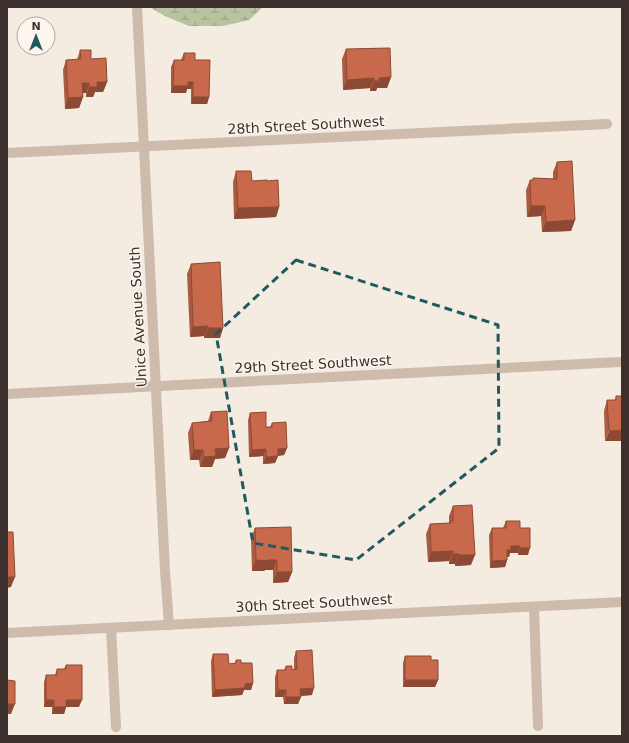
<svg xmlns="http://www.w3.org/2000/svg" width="629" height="743" viewBox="0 0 629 743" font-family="'DejaVu Sans',sans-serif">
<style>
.wetland{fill:url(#wetland-marsh)}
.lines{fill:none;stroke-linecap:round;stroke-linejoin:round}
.street{stroke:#cdbbac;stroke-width:10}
.wall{fill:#ac5a40}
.shaded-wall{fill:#8c4a34}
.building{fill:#c8694b;stroke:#8c4a34}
.marked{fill:none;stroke:#1f5a5e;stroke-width:3;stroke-dasharray:8 5;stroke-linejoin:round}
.labels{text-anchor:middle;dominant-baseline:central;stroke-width:3;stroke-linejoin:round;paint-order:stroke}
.street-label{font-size:14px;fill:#3b302b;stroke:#fbf5ee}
</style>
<defs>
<pattern id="wetland-marsh" width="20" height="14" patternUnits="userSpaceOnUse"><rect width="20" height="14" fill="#b8c4a0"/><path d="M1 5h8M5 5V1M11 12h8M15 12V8" fill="none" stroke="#97a083"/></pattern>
</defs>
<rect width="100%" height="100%" fill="#f4ebe1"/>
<polygon class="wetland" points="149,7 263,7 249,20 223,26 189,26 167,17"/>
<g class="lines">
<g class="street">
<polyline points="137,7 165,571 169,625"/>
<polyline points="7,153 607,124"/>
<polyline points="7,394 620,362"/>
<polyline points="534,607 538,726"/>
<polyline points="111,628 116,727"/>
<polyline points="7,633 622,602"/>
</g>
</g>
<g class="wall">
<polygon points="346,49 391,77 387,88 377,88 376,91 370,91 370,88 343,90 342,59"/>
<polygon points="80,50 91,59 107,82 103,92 95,92 93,97 86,97 86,93 83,93 83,97 79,108 65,109 63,70 66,60 77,60"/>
<polygon points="184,53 195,60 209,97 207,104 191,104 191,89 187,89 186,93 171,93 171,67 174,60 181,60"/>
<polygon points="557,162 575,220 571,231 542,232 541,216 527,217 526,190 530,180 533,180 533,178 553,179 553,172"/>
<polygon points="236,171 252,181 267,181 279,207 276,217 234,219 233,182"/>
<polygon points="191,264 223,328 220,338 204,338 204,336 190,337 187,274"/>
<polygon points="616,396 622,396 605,441 604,411 607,400 615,400"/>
<polygon points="211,412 229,448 225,458 215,459 212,467 200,467 199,460 190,460 188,433 192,423 208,421"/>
<polygon points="250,413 266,427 270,427 272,423 287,448 284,455 278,456 275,463 263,464 263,456 249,457 248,420"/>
<polygon points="453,506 471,565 455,566 455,564 449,564 449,561 428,562 426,534 430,524 449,523 449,516"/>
<polygon points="506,521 520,528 528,555 518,555 518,553 510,553 509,557 507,557 507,560 505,567 490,568 489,535 492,528 503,528"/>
<polygon points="255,528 292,572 288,582 273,583 273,570 265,570 264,571 252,571 251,538"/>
<polygon points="296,651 312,695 301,696 298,704 284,704 283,697 275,697 275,677 277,670 284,670 286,666 292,670 294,669 294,658"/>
<polygon points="213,654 229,664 235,663 236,660 241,663 253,683 251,690 244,690 242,695 212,697 211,661"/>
<polygon points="405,656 438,680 435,687 403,687 403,663"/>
<polygon points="66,665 79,707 66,707 64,714 52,714 52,707 44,707 44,682 46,675 55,675 57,669 64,669"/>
</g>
<g class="shaded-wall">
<polygon points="391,77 387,88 377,88 376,91 370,91 374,81 379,78"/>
<polygon points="374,78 370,88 343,90 347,80"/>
<polygon points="97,82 107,82 103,92 95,92 93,97 86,97 89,87"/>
<polygon points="188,82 193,82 191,89 187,89 186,93 171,93 173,86"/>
<polygon points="82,83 89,83 86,93 79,93"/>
<polygon points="83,97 79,108 65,109 68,98"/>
<polygon points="193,97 209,97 207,104 191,104"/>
<polygon points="531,206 545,206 541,216 527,217"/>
<polygon points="279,207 276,217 234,219 238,208"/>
<polygon points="575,220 571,231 542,232 546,222"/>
<polygon points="208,326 204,336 190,337 193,327"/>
<polygon points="208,328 223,328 220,338 204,338"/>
<polygon points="622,430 622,441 605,441 609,431"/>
<polygon points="229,448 225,458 215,459 212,467 200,467 204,457 215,449"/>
<polygon points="287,448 284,455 275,456 278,449"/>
<polygon points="266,449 263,456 249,457 252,450"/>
<polygon points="194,450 203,450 199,460 190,460"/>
<polygon points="278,456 275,463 263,464 266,457"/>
<polygon points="511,546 520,546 518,553 510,553 509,557 505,557 507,550"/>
<polygon points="520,548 530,548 528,555 518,555"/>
<polygon points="453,551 449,561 428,562 431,552"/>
<polygon points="453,554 459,554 455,564 449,564"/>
<polygon points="459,555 475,555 471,565 455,566"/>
<polygon points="256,560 277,560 273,570 265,570 264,571 252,571"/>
<polygon points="507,560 505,567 490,568 492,561"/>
<polygon points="277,572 292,572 288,582 273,583"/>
<polygon points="7,577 15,577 11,587 7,588"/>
<polygon points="405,680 438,680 435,687 403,687"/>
<polygon points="253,683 251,690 244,690 242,695 212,697 215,690 245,684"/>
<polygon points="314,688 312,695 298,696 300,689"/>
<polygon points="278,690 286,690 283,697 275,697"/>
<polygon points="286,697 301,697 298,704 284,704"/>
<polygon points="46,700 54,700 52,707 44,707"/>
<polygon points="66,700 82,700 79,707 64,707"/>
<polygon points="7,704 15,704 11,714 7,714"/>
<polygon points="54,707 66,707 64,714 52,714"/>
</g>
<g class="building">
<polygon points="390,48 391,77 379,78 379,81 374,81 374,78 347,80 346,49"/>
<polygon points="80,50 91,50 91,59 106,58 107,82 97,82 97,87 89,87 89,83 82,83 83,97 68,98 66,60 81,59"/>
<polygon points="184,53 195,53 195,60 210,60 209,97 193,97 193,82 188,82 188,86 173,86 174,60 184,60"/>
<polygon points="572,161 575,220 546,222 545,206 531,206 530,180 533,180 533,178 557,179 557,162"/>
<polygon points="236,171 251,171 252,181 267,180 267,181 278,180 279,207 238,208"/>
<polygon points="220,262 223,328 208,328 208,326 193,327 191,264"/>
<polygon points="616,396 622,396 622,430 609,431 607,400 616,400"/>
<polygon points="227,411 229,448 215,449 216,456 204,457 203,450 194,450 192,423 212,421 211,412"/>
<polygon points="266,412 266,427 272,427 272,423 286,422 287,448 278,449 278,456 266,457 266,449 252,450 250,413"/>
<polygon points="472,505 475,555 459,555 459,554 453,554 453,551 431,552 430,524 451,523 451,521 453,521 453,506"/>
<polygon points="506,521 520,521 520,528 530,528 530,548 520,548 520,546 511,546 511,550 507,550 507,560 492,561 492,528 506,528"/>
<polygon points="291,527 292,572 277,572 277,560 268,560 268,561 256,560 255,528"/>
<polygon points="7,532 13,532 15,577 7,577"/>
<polygon points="312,650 314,688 300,689 301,697 286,697 286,690 278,690 277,670 286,670 286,666 292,666 292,670 297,669 296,651"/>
<polygon points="213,654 228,654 229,664 236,663 236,660 241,660 241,663 252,663 253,683 245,684 245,688 215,690"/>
<polygon points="405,656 431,656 431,660 438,660 438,680 405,680"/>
<polygon points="66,665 82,665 82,700 66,700 66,707 54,707 54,700 46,700 46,675 57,675 57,669 66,669"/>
<polygon points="7,680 15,681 15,704 7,704"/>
</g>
<path class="marked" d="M296,260L498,325L499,448L356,560L253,543L216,334Z"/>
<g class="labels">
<g class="street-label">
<text transform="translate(306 125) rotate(-3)">28th Street Southwest</text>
<text transform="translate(138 317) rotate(-93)">Unice Avenue South</text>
<text transform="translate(313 364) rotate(-3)">29th Street Southwest</text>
<text transform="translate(314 603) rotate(-3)">30th Street Southwest</text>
</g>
</g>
<rect width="629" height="743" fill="none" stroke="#3b302b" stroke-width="16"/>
<g transform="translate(36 36)"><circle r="19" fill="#fbf5ee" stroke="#aea6a0"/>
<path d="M0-3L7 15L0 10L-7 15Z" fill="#1f5a5e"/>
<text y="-6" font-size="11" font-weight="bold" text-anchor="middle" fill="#3b302b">N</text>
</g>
</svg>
